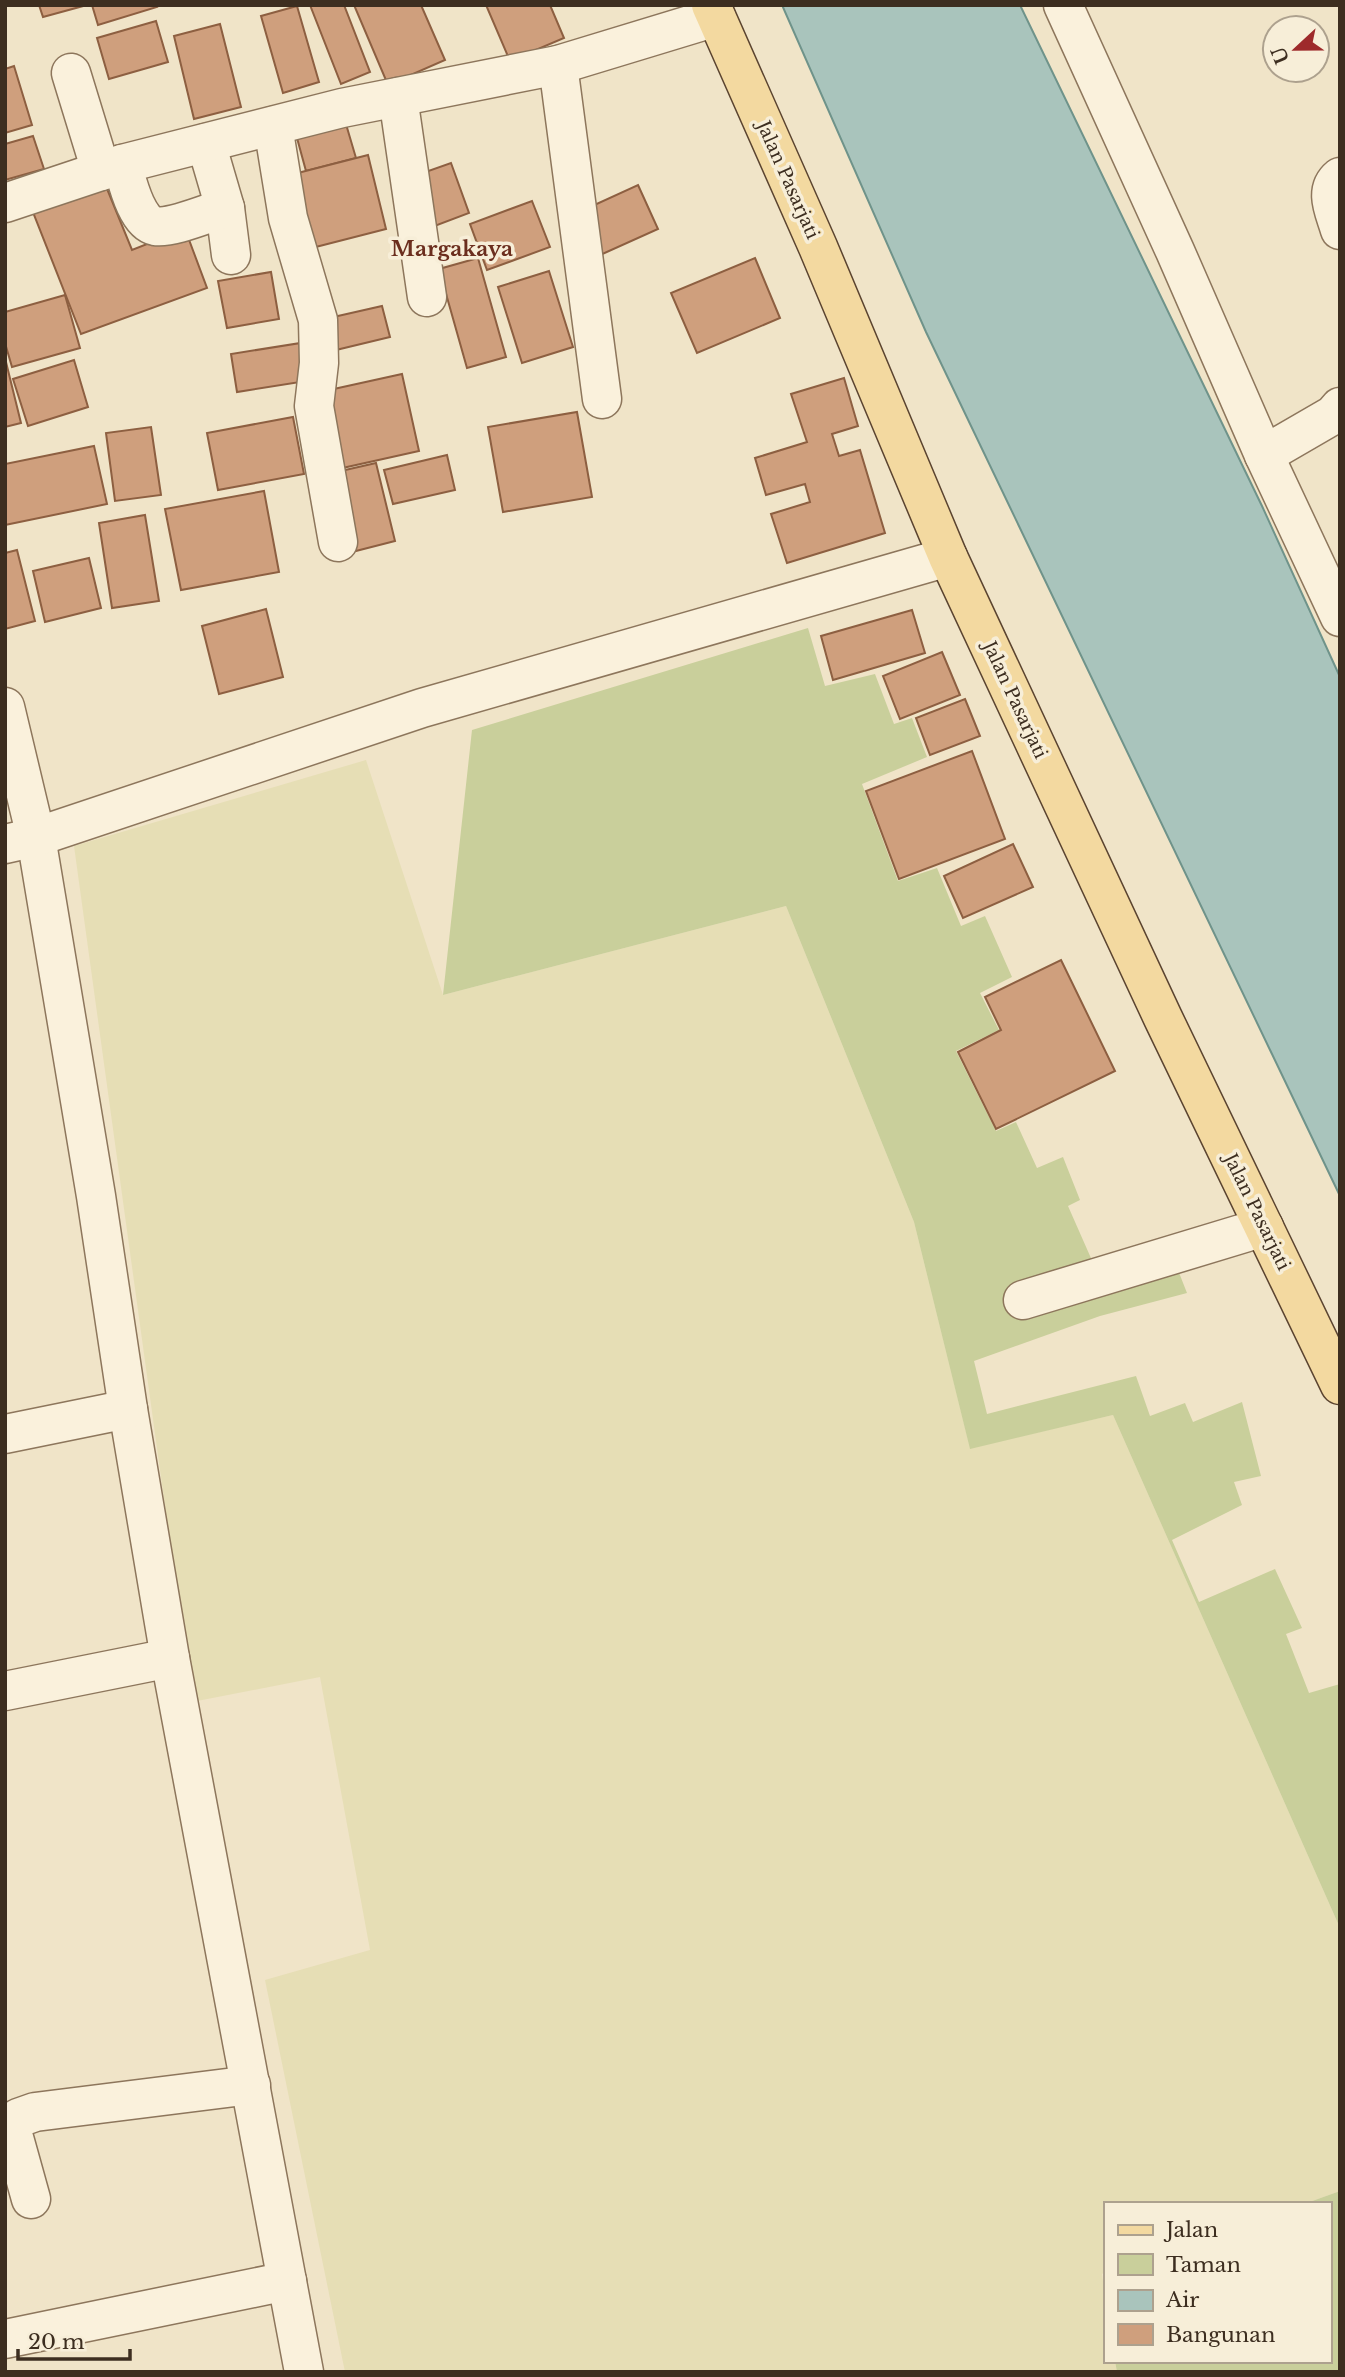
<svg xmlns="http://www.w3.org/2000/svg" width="1345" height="2377" viewBox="0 0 1345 2377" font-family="'Libre Baskerville',serif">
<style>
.farmland{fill:#e6deb5}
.green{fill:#c9cf9b}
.water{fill:#a9c4bc;stroke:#6f938a;stroke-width:2}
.building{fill:#cf9f7d;stroke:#8d5f41;stroke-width:2}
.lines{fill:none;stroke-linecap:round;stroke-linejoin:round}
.minor-casing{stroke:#8d765c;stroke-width:41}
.major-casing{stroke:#5b4430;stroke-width:41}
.minor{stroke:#faf1dc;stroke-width:38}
.major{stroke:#f3d9a0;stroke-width:38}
.labels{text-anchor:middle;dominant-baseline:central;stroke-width:7;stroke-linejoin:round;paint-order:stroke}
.street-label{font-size:18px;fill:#3d2e20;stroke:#f7eed8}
.quarter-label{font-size:21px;font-weight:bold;fill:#6b2e1e;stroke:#f7eed8}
</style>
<rect width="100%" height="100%" fill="#f0e4c8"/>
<polygon class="farmland" points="366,760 443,995 786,906 914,1222 970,1448 1113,1415 1340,1928 1340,2191 1304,2204 1105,2204 1105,2272 1102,2274 1105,2295 1105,2361 1115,2361 1117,2372 345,2372 265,1980 370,1950 320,1677 192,1702 74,846"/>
<g class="green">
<polygon points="808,628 825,686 875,674 894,724 912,718 927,757 862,784 898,881 937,868 961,926 985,916 1012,977 980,993 999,1030 956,1051 996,1131 1016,1122 1037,1168 1063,1157 1080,1200 1068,1206 1094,1265 1165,1237 1187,1293 1100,1316 974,1361 987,1414 1136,1376 1150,1416 1185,1403 1193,1422 1242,1402 1261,1476 1234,1482 1242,1505 1172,1540 1199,1602 1275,1569 1302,1628 1286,1634 1309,1693 1340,1684 1340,1928 1113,1415 970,1449 914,1222 786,906 443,995 472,730"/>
<polygon points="1340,2191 1340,2372 1117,2372 1115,2361 1329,2361 1329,2204 1304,2204"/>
</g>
<polygon class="water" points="782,5 1020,5 1262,506 1340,677 1340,1196 926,332"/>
<g class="building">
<polygon points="39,5 87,5 43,17"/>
<polygon points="92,5 156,5 157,7 98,25"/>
<polygon points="310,5 344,5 370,72 341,84"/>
<polygon points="354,5 421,5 445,60 388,85"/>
<polygon points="486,5 550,5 564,38 510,61"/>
<polygon points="297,6 319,82 283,93 261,16"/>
<polygon points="156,21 168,62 109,79 97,38"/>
<polygon points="220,24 241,107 194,119 174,36"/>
<polygon points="14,66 32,125 5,133 5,69"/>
<polygon points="343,114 356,158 306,171 294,127"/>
<polygon points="33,136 44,169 5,180 5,144"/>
<polygon points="368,155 386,229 304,250 286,176"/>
<polygon points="451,163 469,213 432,227 414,176"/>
<polygon points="101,174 132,250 185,229 207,288 81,334 29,202"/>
<polygon points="638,185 658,229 598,256 579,212"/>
<polygon points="532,201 550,247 487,270 470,224"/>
<polygon points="478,258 506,357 467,368 439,269"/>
<polygon points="755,258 780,318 697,353 671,293"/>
<polygon points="549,271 573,347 522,363 498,287"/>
<polygon points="271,272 279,319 227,328 218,281"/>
<polygon points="65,295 80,348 12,367 5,343 5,312"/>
<polygon points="382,306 390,337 336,350 329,318"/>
<polygon points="307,342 313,380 237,392 231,354"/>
<polygon points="5,358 21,423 5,427"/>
<polygon points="74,360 88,407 28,426 13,379"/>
<polygon points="402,374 419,451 338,469 320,392"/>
<polygon points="844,378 858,426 832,434 839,456 860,450 885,533 787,563 771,514 810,502 805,484 766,495 755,458 807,442 791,394"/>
<polygon points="577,412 592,497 503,512 488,427"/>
<polygon points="293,417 304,474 218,490 207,433"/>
<polygon points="151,427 161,495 115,501 106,433"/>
<polygon points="94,446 107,504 5,525 5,464"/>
<polygon points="447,455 455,490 393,504 384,470"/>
<polygon points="376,463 395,541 352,552 332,473"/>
<polygon points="264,491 279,572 181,590 165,509"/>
<polygon points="145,515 159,601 112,608 99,523"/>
<polygon points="17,550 35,621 5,629 5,553"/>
<polygon points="89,558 101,608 45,622 33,571"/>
<polygon points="266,609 283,677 219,694 202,626"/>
<polygon points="912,610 925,653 833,680 821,636"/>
<polygon points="942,652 960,695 900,719 883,676"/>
<polygon points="965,699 980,736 930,755 916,718"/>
<polygon points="972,751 1005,839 899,879 866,791"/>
<polygon points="1013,844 1033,887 963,918 944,876"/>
<polygon points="1061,960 1115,1071 996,1129 958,1052 1001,1030 985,997"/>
</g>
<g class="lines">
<defs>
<g id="minor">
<polyline points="1063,5 1175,251 1264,455 1340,617"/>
<polyline points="558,65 602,399"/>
<polyline points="71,73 101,171"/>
<polyline points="398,97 427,297"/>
<polyline points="273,126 288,218 318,320 319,363 314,406 338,542"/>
<polyline points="206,143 225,208 231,255"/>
<path d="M122,164C127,180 136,222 155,226C171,229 208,213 225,208"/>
<path d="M1340,177C1323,191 1335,212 1340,230"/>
<polyline points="5,203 122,164 342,108 558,65 716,17"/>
<polyline points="1264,455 1333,415 1340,407"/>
<polyline points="5,707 36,837 96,1196 128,1409 170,1658 304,2372"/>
<polyline points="5,844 36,837 422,708 948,557"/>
<polyline points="1023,1300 1264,1227"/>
<polyline points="5,1434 128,1409"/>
<polyline points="5,1691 170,1658"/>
<polyline points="31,2199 11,2127 18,2118 35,2112 251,2085"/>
<polyline points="5,2339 287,2281"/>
</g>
<polyline id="major" points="711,5 818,247 948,557 1163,1018 1340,1385"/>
</defs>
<use href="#minor" class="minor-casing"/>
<use href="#major" class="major-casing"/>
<use href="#minor" class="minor"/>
<use href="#major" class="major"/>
</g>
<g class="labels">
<g class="street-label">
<text transform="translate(788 180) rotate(66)">Jalan Pasarjati</text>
<text transform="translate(1015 700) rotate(65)">Jalan Pasarjati</text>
<text transform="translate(1257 1212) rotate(64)">Jalan Pasarjati</text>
</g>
<g class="quarter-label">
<text x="452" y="249">Margakaya</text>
</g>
</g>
<rect width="1345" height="2377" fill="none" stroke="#3d2e20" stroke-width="14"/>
<rect x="1104" y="2202" width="228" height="161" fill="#f7eed8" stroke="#ada18e" stroke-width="2"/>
<rect x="1118" y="2225" width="35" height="10" fill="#f3d9a0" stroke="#ada18e" stroke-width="2"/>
<text x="1166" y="2237" font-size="21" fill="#3d2e20">Jalan</text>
<rect x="1118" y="2254" width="35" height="21" fill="#c9cf9b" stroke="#ada18e" stroke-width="2"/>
<text x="1166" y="2272" font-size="21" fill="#3d2e20">Taman</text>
<rect x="1118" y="2290" width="35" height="21" fill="#a9c4bc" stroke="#ada18e" stroke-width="2"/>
<text x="1166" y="2307" font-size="21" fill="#3d2e20">Air</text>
<rect x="1118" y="2324" width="35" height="21" fill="#cf9f7d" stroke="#ada18e" stroke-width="2"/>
<text x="1166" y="2342" font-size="21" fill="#3d2e20">Bangunan</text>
<g transform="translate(1296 49) rotate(248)"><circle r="33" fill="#f7eed8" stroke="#ada18e" stroke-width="2"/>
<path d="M0-5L12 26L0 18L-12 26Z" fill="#9e2a2b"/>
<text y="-10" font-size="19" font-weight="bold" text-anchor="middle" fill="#3d2e20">U</text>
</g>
<path d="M18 2349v10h112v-10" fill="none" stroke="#3d2e20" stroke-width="3.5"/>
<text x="28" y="2349" font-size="21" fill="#3d2e20" stroke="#f7eed8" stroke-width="5" paint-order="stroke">20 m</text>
</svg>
